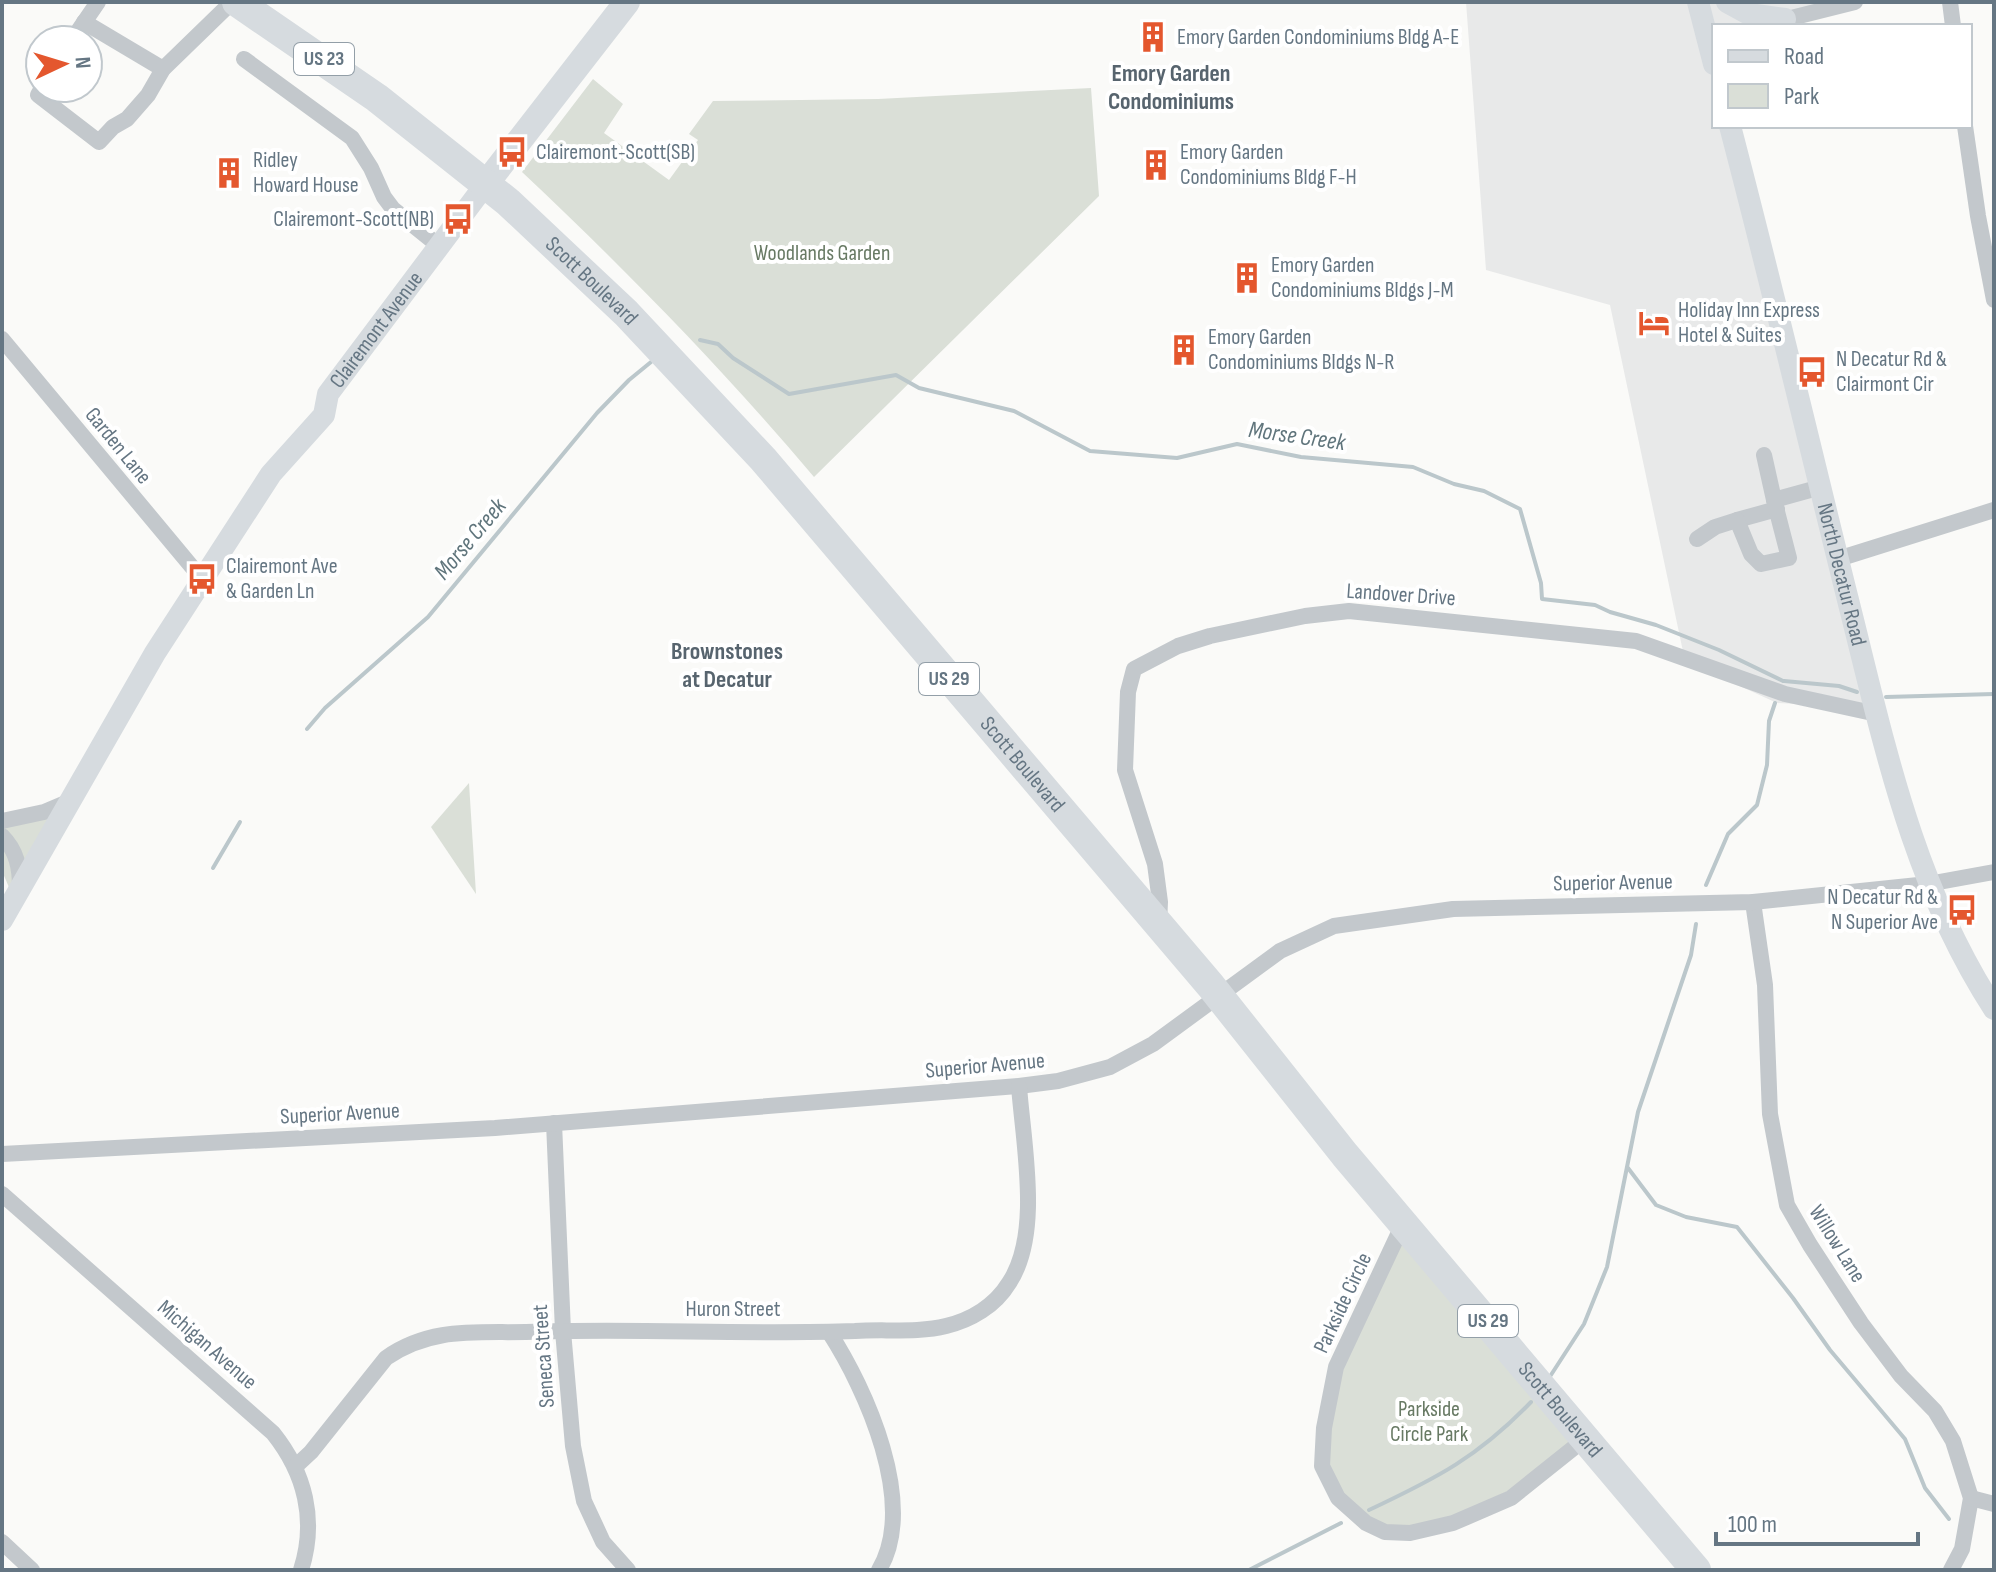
<svg xmlns="http://www.w3.org/2000/svg" width="1996" height="1572" viewBox="0 0 1996 1572" font-family="'Sofia Sans Condensed',sans-serif">
<style>
.built{fill:#e8e9e9}
.green{fill:#dadfd7}
.lines{fill:none;stroke-linecap:round;stroke-linejoin:round}
.stream{stroke:#bbc7cb;stroke-width:4}
.street{stroke:#c3c8cc;stroke-width:16}
.secondary{stroke:#d6dbdf;stroke-width:22}
.primary{stroke:#d6dbdf;stroke-width:26}
.highway{stroke:#d6dbdf;stroke-width:30}
.labels{text-anchor:middle;dominant-baseline:central;stroke-width:8;stroke-linejoin:round;paint-order:stroke}
.shield{fill:#fff;stroke:#939fa8;stroke-width:2}
.shield-label{font-size:20px;font-weight:bold;fill:#657683}
.poi-label{font-size:22px;fill:#657683;stroke:#fff;text-anchor:start}
.park-label{font-size:22px;fill:#687a64;stroke:#fff}
.street-label{font-size:22px;fill:#657683;stroke:#fff}
.neighbourhood-label{font-size:24px;font-weight:bold;fill:#57646e;stroke:#fff}
.water-label{font-size:24px;font-style:italic;fill:#60757c;stroke:#fff}
</style>
<rect width="100%" height="100%" fill="#fafaf8"/>
<polygon class="built" points="1466,2 1858,2 1757,26 1714,26 1714,126 1727,126 1877,708 1777,703 1685,661 1610,305 1486,270"/>
<g class="green">
<path d="M593,79L623,104L604,133L669,180L698,140L689,134L713,101L878,99L1091,88L1099,196L814,477C723,369 625,269 522,172Z"/>
<polygon points="469,783 476,894 431,827"/>
<polygon points="56,807 14,899 2,871 2,821"/>
<polygon points="1404,1233 1579,1452 1549,1472 1447,1520 1414,1527 1380,1525 1344,1495 1326,1458 1337,1381"/>
</g>
<g class="lines">
<g class="stream">
<polyline points="700,340 718,344 733,358 789,394 896,375 919,388 1014,411 1090,451 1177,458 1237,444 1301,457 1413,467 1454,484 1484,491 1520,509 1541,583 1542,599 1595,605 1610,612 1656,625 1719,650 1783,681"/>
<polyline points="1784,681 1839,686 1857,692"/>
<polyline points="1886,697 1994,694"/>
<polyline points="307,729 325,708 428,617 597,413 629,380 651,362"/>
<polyline points="213,868 240,822"/>
<polyline points="1706,885 1728,834 1757,805 1767,765 1769,721 1775,703"/>
<polyline points="1628,1168 1656,1205 1686,1217 1737,1227 1793,1298 1830,1350 1905,1439 1925,1488 1949,1519"/>
<polyline points="1549,1378 1584,1324 1607,1267 1638,1112 1691,955 1696,924"/>
<path d="M1369,1510C1437,1478 1478,1457 1531,1402"/>
<polyline points="1249,1570 1341,1523"/>
</g>
<g class="street">
<polyline points="1950,2 1953,26"/>
<polyline points="84,22 163,69"/>
<polyline points="1775,22 1855,2"/>
<polyline points="72,40 98,2"/>
<polyline points="244,59 352,138 371,168 384,197 393,209 439,246"/>
<polyline points="42,88 38,95 99,142 113,127 127,119 148,95 163,69 232,2"/>
<polyline points="1965,126 1978,216 1994,300"/>
<polyline points="2,339 202,579"/>
<polyline points="1764,455 1774,500"/>
<polyline points="1737,520 1777,509"/>
<polyline points="1697,539 1715,527 1737,520 1751,554 1761,564 1789,558 1774,500 1821,487"/>
<polyline points="1838,559 1994,510"/>
<polyline points="2,821 44,812 70,801"/>
<path d="M2,836C17,851 20,868 20,888"/>
<polyline points="1753,902 1765,985 1770,1114 1787,1205 1810,1245 1861,1323 1901,1376 1935,1411 1953,1441 1971,1498 1962,1549 1951,1570"/>
<polyline points="1159,924 1160,902 1155,864 1125,770 1128,692 1134,669 1178,646 1210,636 1305,616 1349,611 1636,641 1785,694 1877,714"/>
<polyline points="554,1123 563,1331 573,1446 584,1501 603,1542 628,1570"/>
<polyline points="2,1154 495,1128 1019,1086 1058,1081 1110,1067 1153,1044 1280,951 1334,926 1453,909 1753,902 1928,884 1994,872"/>
<path d="M2,1194L273,1433C305,1473 317,1520 301,1570"/>
<polyline points="1404,1222 1336,1367 1324,1428 1322,1466 1338,1498 1366,1523 1385,1532 1410,1533 1453,1523 1511,1498 1586,1438"/>
<path d="M829,1332C866,1389 918,1504 879,1570"/>
<path d="M296,1466L311,1452L386,1358C430,1327 475,1333 526,1332C635,1328 745,1335 855,1331C882,1329 919,1333 946,1326C971,1320 995,1306 1009,1283C1042,1234 1023,1143 1019,1086"/>
<polyline points="1971,1498 1994,1504"/>
<polyline points="2,1542 32,1570"/>
</g>
<g class="secondary">
<polyline points="1698,2 1714,64"/>
<polyline points="1727,2 1749,14 1785,19"/>
<path id="s1" d="M1730,126C1771,282 1808,439 1847,596C1884,742 1911,881 1994,1009"/>
<path id="s2" d="M2,920L155,653L271,474L324,415L328,394L485,185"/>
</g>
<polyline class="primary" points="485,185 627,2"/>
<path class="highway" id="s3" d="M237,2L377,98L508,202L626,313L763,459L1211,986L1345,1155L1696,1570"/>
</g>
<defs>
<symbol id="building-bare" viewBox="-9 -9 18 18"><path d="M-4-6H4V6H1V3H-1V6H-4ZM-2.5-4.3h1.7v1.8h-1.7ZM.8-4.3h1.7v1.8H.8ZM-2.5-1h1.7V.8h-1.7ZM.8-1h1.7V.8H.8Z" fill="#e4572e" stroke="#fff" stroke-width="2.5" paint-order="stroke"/></symbol>
<symbol id="bus-bare" viewBox="-9 -9 18 18"><path d="M-5-6H5V4H4V6H2V4H-2V6H-4V4H-5ZM-3.5-4V0h7V-4ZM-3.5 1.2v1.5H-2V1.2ZM2 1.2v1.5H3.5V1.2Z" fill="#e4572e" stroke="#fff" stroke-width="2.5" paint-order="stroke"/></symbol>
<symbol id="hotel-bare" viewBox="-9 -9 18 18"><path d="M-6-4.5h1.5V1H6V5H4.5V3h-9V5H-6ZM-4 0a1.8 1.8 0 1 1 3.6 0ZM.5 0V-2.5h3Q6-2.5 6 0Z" fill="#e4572e" stroke="#fff" stroke-width="2.5" paint-order="stroke"/></symbol>
</defs>
<g fill-rule="evenodd">
<use href="#building-bare" x="1131" y="15" width="44" height="44"/>
<use href="#bus-bare" x="490" y="130" width="44" height="44"/>
<use href="#building-bare" x="1134" y="143" width="44" height="44"/>
<use href="#building-bare" x="207" y="151" width="44" height="44"/>
<use href="#bus-bare" x="436" y="197" width="44" height="44"/>
<use href="#building-bare" x="1225" y="256" width="44" height="44"/>
<use href="#hotel-bare" x="1632" y="301" width="44" height="44"/>
<use href="#building-bare" x="1162" y="328" width="44" height="44"/>
<use href="#bus-bare" x="1790" y="350" width="44" height="44"/>
<use href="#bus-bare" x="180" y="557" width="44" height="44"/>
<use href="#bus-bare" x="1940" y="888" width="44" height="44"/>
</g>
<g class="labels">
<g class="shield">
<rect x="294" y="43" width="60" height="32" rx="6"/>
<rect x="919" y="663" width="60" height="32" rx="6"/>
<rect x="1458" y="1305" width="60" height="32" rx="6"/>
</g>
<g class="shield-label">
<text x="324" y="59">US 23</text>
<text x="949" y="679">US 29</text>
<text x="1488" y="1321">US 29</text>
</g>
<g class="poi-label">
<text x="1177" y="37">Emory Garden Condominiums Bldg A-E</text>
<text x="536" y="152">Clairemont-Scott(SB)</text>
<text x="1180" y="152">Emory Garden<tspan x="1180" dy="25">Condominiums Bldg F-H</tspan></text>
<text x="253" y="160">Ridley<tspan x="253" dy="25">Howard House</tspan></text>
<text x="434" y="219" text-anchor="end">Clairemont-Scott(NB)</text>
<text x="1271" y="265">Emory Garden<tspan x="1271" dy="25">Condominiums Bldgs J-M</tspan></text>
<text x="1678" y="310">Holiday Inn Express<tspan x="1678" dy="25">Hotel &amp; Suites</tspan></text>
<text x="1208" y="337">Emory Garden<tspan x="1208" dy="25">Condominiums Bldgs N-R</tspan></text>
<text x="1836" y="359">N Decatur Rd &amp;<tspan x="1836" dy="25">Clairmont Cir</tspan></text>
<text x="226" y="566">Clairemont Ave<tspan x="226" dy="25">&amp; Garden Ln</tspan></text>
<text x="1938" y="897" text-anchor="end">N Decatur Rd &amp;<tspan x="1938" dy="25">N Superior Ave</tspan></text>
</g>
<g class="park-label">
<text x="822" y="253">Woodlands Garden</text>
<text x="1429" y="1409">Parkside<tspan x="1429" dy="25">Circle Park</tspan></text>
</g>
<g class="street-label">
<text stroke="none"><textPath href="#s3" startOffset="452">Scott Boulevard</textPath></text>
<text stroke="none"><textPath href="#s2" startOffset="702">Clairemont Avenue</textPath></text>
<text transform="translate(118 446) rotate(51)">Garden Lane</text>
<text stroke="none"><textPath href="#s1" startOffset="462">North Decatur Road</textPath></text>
<text transform="translate(1401 595) rotate(4)">Landover Drive</text>
<text stroke="none"><textPath href="#s3" startOffset="1100">Scott Boulevard</textPath></text>
<text transform="translate(1613 883) rotate(-1)">Superior Avenue</text>
<text transform="translate(985 1066) rotate(-5)">Superior Avenue</text>
<text transform="translate(340 1114) rotate(-3)">Superior Avenue</text>
<text transform="translate(1837 1244) rotate(58)">Willow Lane</text>
<text transform="translate(1343 1303) rotate(-65)">Parkside Circle</text>
<text x="733" y="1309">Huron Street</text>
<text transform="translate(207 1345) rotate(41)">Michigan Avenue</text>
<text transform="translate(544 1356) rotate(-94)">Seneca Street</text>
<text stroke="none"><textPath href="#s3" startOffset="1940">Scott Boulevard</textPath></text>
</g>
<g class="neighbourhood-label">
<text x="1171" y="73">Emory Garden<tspan x="1171" dy="28">Condominiums</tspan></text>
<text x="727" y="651">Brownstones<tspan x="727" dy="28">at Decatur</tspan></text>
</g>
<g class="water-label">
<text transform="translate(1297 436) rotate(8)">Morse Creek</text>
<text transform="translate(470 539) rotate(-50)">Morse Creek</text>
</g>
</g>
<rect width="1996" height="1572" fill="none" stroke="#657683" stroke-width="8"/>
<rect x="1712" y="24" width="260" height="104" fill="#ffffff" stroke="#c1c8cd" stroke-width="2"/>
<rect x="1728" y="50" width="40" height="12" fill="#d6dbdf" stroke="#c1c8cd" stroke-width="2"/>
<text x="1784" y="64" font-size="24" fill="#657683">Road</text>
<rect x="1728" y="84" width="40" height="24" fill="#dadfd7" stroke="#c1c8cd" stroke-width="2"/>
<text x="1784" y="104" font-size="24" fill="#657683">Park</text>
<g transform="translate(64 64) rotate(86)"><circle r="38" fill="#ffffff" stroke="#c1c8cd" stroke-width="2"/>
<path d="M0-6L14 30L0 20L-14 30Z" fill="#e4572e"/>
<text y="-12" font-size="22" font-weight="bold" text-anchor="middle" fill="#657683">N</text>
</g>
<path d="M1716 1532v12h202v-12" fill="none" stroke="#657683" stroke-width="4"/>
<text x="1728" y="1532" font-size="24" fill="#657683" stroke="#ffffff" stroke-width="6" paint-order="stroke">100 m</text>
</svg>
